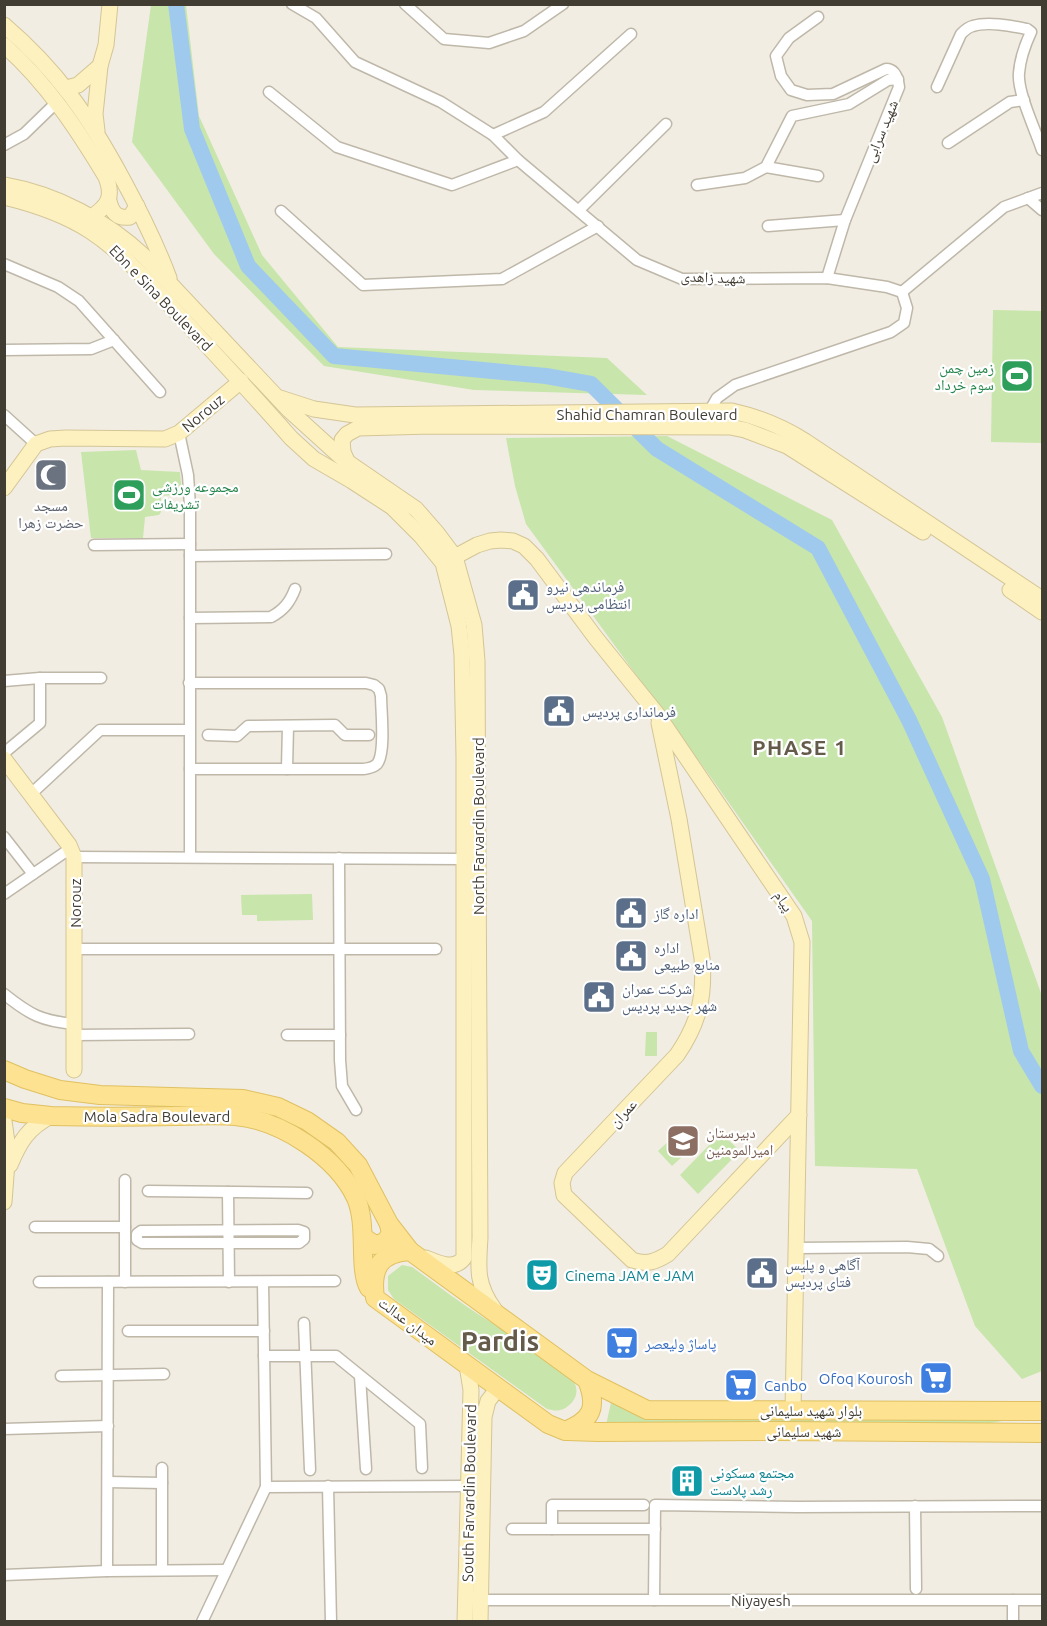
<svg xmlns="http://www.w3.org/2000/svg" width="1047" height="1626" viewBox="0 0 1047 1626" font-family="Ubuntu,'Noto Naskh Arabic',sans-serif">
<style>
.green{fill:#c8e5ab}
.lines{fill:none;stroke-linecap:round;stroke-linejoin:round}
.river{stroke:#9fcaee;stroke-width:16}
.street-casing{stroke:#bfb8a9;stroke-width:13}
.secondary-casing{stroke:#d4c595;stroke-width:17}
.primary-casing{stroke:#e0c061;stroke-width:20}
.street{stroke:#fff;stroke-width:10}
.secondary{stroke:#fdf1c0;stroke-width:15}
.primary{stroke:#fce291;stroke-width:18}
.labels{text-anchor:middle;dominant-baseline:central;stroke-width:4.5;stroke-linejoin:round;paint-order:stroke}
.street-label{font-size:15px;fill:#423d33;stroke:#fff}
.leisure-label{font-size:15px;fill:#27864d;stroke:#fff;text-anchor:end}
.worship-label{font-size:15px;fill:#5b616d;stroke:#fff}
.service-label{font-size:15px;fill:#4e5e75;stroke:#fff;text-anchor:start}
.education-label{font-size:15px;fill:#785e54;stroke:#fff;text-anchor:start}
.culture-label{font-size:15px;fill:#0d838f;stroke:#fff;text-anchor:start}
.shop-label{font-size:15px;fill:#366cbe;stroke:#fff;text-anchor:start}
.district-label{font-size:21px;font-weight:bold;letter-spacing:1.5px;fill:#655b4b;stroke:#fff}
.town-label{font-size:27px;font-weight:bold;fill:#655b4b;stroke:#fff}
</style>
<rect width="100%" height="100%" fill="#f1ede3"/>
<g class="green">
<polygon points="151,5 186,5 199,116 262,255 338,347 607,358 647,395 474,390 324,366 214,254 132,142"/>
<polygon points="993,310 1042,311 1042,443 991,442"/>
<polygon points="667,436 832,520 942,717 1042,996 1042,1371 1022,1379 975,1326 917,1169 815,1166 812,921 710,776 526,524 515,486 506,438"/>
<polygon points="136,450 141,470 180,472 182,494 161,496 161,512 159,515 145,517 143,538 91,538 81,452"/>
<polygon points="312,894 313,920 257,921 257,915 242,915 241,895"/>
<polygon points="646,1032 657,1032 657,1056 645,1056"/>
<polygon points="684,1127 698,1142 672,1166 658,1151"/>
<polygon points="721,1133 740,1151 698,1194 680,1175"/>
<path d="M402,1265L412,1267C436,1284 459,1302 484,1318C508,1333 560,1359 574,1382C579,1391 576,1400 568,1406C561,1412 555,1411 547,1409L394,1299L388,1290V1276Z"/>
<polygon points="612,1398 648,1416 1007,1416 1008,1420 979,1425 606,1425"/>
</g>
<g class="lines">
<polyline class="river" points="176,4 192,129 248,266 334,356 546,376 591,384 657,449 818,548 909,720 982,879 1021,1051 1042,1086"/>
<defs>
<g id="street">
<polyline points="292,4 316,18 355,62 441,102 493,135 518,160 637,260 682,279 827,278 887,287 902,292 907,308 904,323 891,332 735,385 717,398 709,412"/>
<polyline points="405,4 444,39 489,43 524,31 563,4"/>
<path d="M818,17L789,38L776,56L781,76L791,90L807,95L833,94L886,69C895,69 898,79 899,87L845,220L827,278"/>
<path d="M937,87L961,34C964,31 968,27 973,26C988,21 1012,26 1027,29L1031,32C1025,45 1020,59 1019,73C1017,92 1036,131 1042,150"/>
<polyline points="269,92 337,147 452,185 518,160"/>
<polyline points="493,135 544,112 631,34"/>
<polyline points="948,143 1010,102 1024,100"/>
<polyline points="4,145 24,134 57,102"/>
<polyline points="766,167 818,176"/>
<polyline points="697,185 745,178 766,167 792,116 849,104 888,80 898,79"/>
<polyline points="1028,198 1042,210"/>
<polyline points="579,210 666,124"/>
<polyline points="281,211 363,285 502,279 598,226"/>
<polyline points="768,226 845,220"/>
<polyline points="4,264 58,287 79,301 160,392"/>
<polyline points="902,292 1004,207 1042,193"/>
<polyline points="4,350 91,349 114,340"/>
<polyline points="4,415 36,444"/>
<polyline points="179,433 188,475 190,506 190,857"/>
<polyline points="94,545 190,544"/>
<polyline points="190,556 386,554"/>
<path d="M190,618L271,617C284,610 290,602 295,589"/>
<polyline points="4,681 40,678"/>
<path d="M189,683H366L374,685L379,689L381,696C381,711 386,753 377,764C373,768 369,768 364,769H190"/>
<polyline points="208,735 237,736 248,726 335,725 345,735 369,735"/>
<polyline points="4,753 40,723 40,678 101,678"/>
<polyline points="287,769 288,726"/>
<polyline points="31,794 100,730 189,730"/>
<polyline points="4,837 33,874"/>
<polyline points="74,857 463,859"/>
<polyline points="339,858 340,1060 342,1086 356,1110"/>
<polyline points="4,894 71,848"/>
<polyline points="75,949 436,949"/>
<path d="M4,994C30,1015 42,1021 74,1024"/>
<polyline points="74,1035 189,1034"/>
<polyline points="287,1035 340,1035"/>
<polyline points="148,1191 307,1193"/>
<polyline points="228,1192 229,1282"/>
<polyline points="35,1227 125,1227"/>
<polygon points="298,1230 304,1232 304,1239 299,1243 142,1243 137,1240 137,1234 141,1231"/>
<polyline points="797,1248 907,1247 929,1249 938,1256"/>
<polyline points="39,1282 335,1281"/>
<polyline points="125,1282 125,1180"/>
<polyline points="263,1282 266,1487"/>
<polyline points="304,1323 310,1470"/>
<polyline points="128,1331 264,1331"/>
<polyline points="264,1356 336,1356 420,1424 422,1468"/>
<polyline points="61,1376 164,1374"/>
<polyline points="360,1376 366,1469"/>
<polyline points="4,1429 108,1426"/>
<polyline points="162,1468 162,1570"/>
<polyline points="108,1482 162,1483"/>
<polyline points="328,1486 331,1622"/>
<polyline points="915,1506 916,1589"/>
<polyline points="512,1529 655,1529"/>
<polyline points="552,1529 552,1505 644,1505"/>
<polyline points="107,1571 108,1282"/>
<polyline points="4,1575 107,1571 226,1570"/>
<polyline points="480,1600 1042,1600"/>
<polyline points="654,1600 655,1505 797,1507 1042,1506"/>
<polyline points="202,1622 266,1487 468,1486"/>
<polyline points="1013,1622 1013,1600"/>
</g>
<g id="secondary">
<path d="M4,25C58,71 89,117 122,178C140,211 156,243 169,278"/>
<path d="M4,45C47,83 77,129 106,177C114,198 108,206 90,218L88,226"/>
<polyline points="66,88 78,85 100,66"/>
<polyline points="97,131 95,114 100,66 106,45 110,4"/>
<path d="M4,185C56,194 107,221 145,257L289,410L343,459L416,509L437,533L455,557L474,625L477,661L480,1238C478,1268 476,1284 494,1309"/>
<path d="M4,197C33,204 64,214 90,231C125,254 151,285 180,316C217,356 255,397 291,438L314,459L352,481L392,507L421,536L443,563L459,626L462,655L464,757V1258C454,1271 438,1263 426,1258"/>
<path d="M109,201C112,213 117,219 130,217L137,206"/>
<path d="M280,398L314,409L355,415L732,411C759,417 781,426 805,441L1042,599"/>
<polyline points="347,461 343,452 342,440 347,434 358,428 431,426 730,427 745,430 787,446 923,532"/>
<polyline points="4,488 36,444 50,439 66,438 165,439 179,433 241,381"/>
<polyline points="449,560 477,545 490,541 501,540 513,541 524,546 537,559 595,637 657,714 794,916 802,942 793,1410"/>
<polyline points="1010,590 1042,612"/>
<path d="M659,723L679,819L702,958C705,997 699,1023 677,1055L565,1173L562,1183L564,1195L632,1260C647,1265 655,1262 668,1254L799,1115"/>
<polyline points="4,759 69,845 74,857 74,1070"/>
<polyline points="4,1121 8,1149 4,1202"/>
<path d="M10,1165C20,1141 28,1128 51,1116"/>
<polyline points="465,1622 471,1390 467,1365"/>
<polyline points="480,1622 484,1417 488,1401 498,1388"/>
</g>
<g id="primary">
<polyline points="4,1070 25,1079 60,1090 100,1095 243,1099 278,1107 307,1121 337,1142 358,1165 389,1224 410,1251"/>
<path d="M4,1108L22,1113L51,1116C93,1117 134,1117 175,1116C195,1116 216,1114 235,1116C281,1120 337,1157 356,1198C368,1225 358,1269 369,1288"/>
<polyline points="363,1237 375,1245 385,1242 391,1234 389,1224"/>
<path d="M587,1380C598,1408 592,1420 565,1431L548,1424L375,1298C371,1269 379,1253 410,1251L587,1380L647,1410L1042,1411"/>
<polyline points="567,1431 598,1432 779,1431 1042,1433"/>
</g>
</defs>
<use href="#street" class="street-casing"/>
<use href="#secondary" class="secondary-casing"/>
<use href="#primary" class="primary-casing"/>
<use href="#street" class="street"/>
<use href="#secondary" class="secondary"/>
<use href="#primary" class="primary"/>
</g>
<defs>
<symbol id="stadium-square" viewBox="-11 -11 22 22"><rect x="-9" y="-9" width="18" height="18" rx="4" fill="#2e9e5b" stroke="#fff"/><path d="M0-5a6.5 5 0 1 0 0 10a6.5 5 0 1 0 0-10ZM-3.5-1.8h7v3.6h-7Z" fill="#fff"/></symbol>
<symbol id="mosque-square" viewBox="-11 -11 22 22"><rect x="-9" y="-9" width="18" height="18" rx="4" fill="#6b7280" stroke="#fff"/><path d="M3.5-4.9A6 6 0 1 0 3.5 4.9A5 5 0 1 1 3.5-4.9Z" fill="#fff"/></symbol>
<symbol id="civic-square" viewBox="-11 -11 22 22"><rect x="-9" y="-9" width="18" height="18" rx="4" fill="#5c6f8a" stroke="#fff"/><path d="M-.6-6.5H3V-4.5H.6V-3L4-1V1h2V6H-6V1h2V-1L-.6-3ZM-1.2 2.5V6h2.4V2.5Z" fill="#fff"/></symbol>
<symbol id="school-square" viewBox="-11 -11 22 22"><rect x="-9" y="-9" width="18" height="18" rx="4" fill="#8d6e63" stroke="#fff"/><path d="M0-5L7-2L0 1L-7-2ZM-4 1L0 2.5L4 1V4Q0 6-4 4Z" fill="#fff"/></symbol>
<symbol id="theatre-square" viewBox="-11 -11 22 22"><rect x="-9" y="-9" width="18" height="18" rx="4" fill="#0f9aa8" stroke="#fff"/><path d="M-5-5.5Q0-4 5-5.5V0Q5 5 0 6Q-5 5-5 0ZM-3.3-2.5H-1v1.5H-3.3ZM1-2.5H3.3v1.5H1ZM-2.8 1Q0 5.5 2.8 1Z" fill="#fff"/></symbol>
<symbol id="supermarket-square" viewBox="-11 -11 22 22"><rect x="-9" y="-9" width="18" height="18" rx="4" fill="#3f7fe0" stroke="#fff"/><path d="M-6-5.5h2.5l.6 2H6L4.5 2H-2.5L-4.4-4H-6ZM-1.5 3.2a1.3 1.3 0 1 0 .1 0ZM3 3.2a1.3 1.3 0 1 0 .1 0Z" fill="#fff"/></symbol>
<symbol id="building-square" viewBox="-11 -11 22 22"><rect x="-9" y="-9" width="18" height="18" rx="4" fill="#0f9aa8" stroke="#fff"/><path d="M-4-6H4V6H1V3H-1V6H-4ZM-2.5-4.3h1.7v1.8h-1.7ZM.8-4.3h1.7v1.8H.8ZM-2.5-1h1.7V.8h-1.7ZM.8-1h1.7V.8H.8Z" fill="#fff"/></symbol>
</defs>
<g fill-rule="evenodd">
<use href="#stadium-square" x="998" y="357" width="38" height="38"/>
<use href="#mosque-square" x="32" y="456" width="38" height="38"/>
<use href="#stadium-square" x="110" y="476" width="38" height="38"/>
<use href="#civic-square" x="504" y="576" width="38" height="38"/>
<use href="#civic-square" x="540" y="692" width="38" height="38"/>
<use href="#civic-square" x="612" y="894" width="38" height="38"/>
<use href="#civic-square" x="612" y="937" width="38" height="38"/>
<use href="#civic-square" x="580" y="978" width="38" height="38"/>
<use href="#school-square" x="664" y="1122" width="38" height="38"/>
<use href="#civic-square" x="743" y="1254" width="38" height="38"/>
<use href="#theatre-square" x="523" y="1256" width="38" height="38"/>
<use href="#supermarket-square" x="603" y="1324" width="38" height="38"/>
<use href="#supermarket-square" x="917" y="1359" width="38" height="38"/>
<use href="#supermarket-square" x="722" y="1366" width="38" height="38"/>
<use href="#building-square" x="668" y="1462" width="38" height="38"/>
</g>
<g class="labels">
<g class="street-label">
<text transform="translate(881 131) rotate(-68)">شهید سرابی</text>
<text transform="translate(713 277) rotate(2)">شهید زاهدی</text>
<text transform="translate(161 298) rotate(46)">Ebn e Sina Boulevard</text>
<text transform="translate(203 413) rotate(-40)">Norouz</text>
<text x="647" y="414">Shahid Chamran Boulevard</text>
<text transform="translate(478 826) rotate(-90)">North Farvardin Boulevard</text>
<text transform="translate(784 901) rotate(57)">پیام</text>
<text transform="translate(75 903) rotate(-90)">Norouz</text>
<text transform="translate(623 1113) rotate(-47)">عمران</text>
<text x="157" y="1116">Mola Sadra Boulevard</text>
<text transform="translate(408 1321) rotate(37)">میدان عدالت</text>
<text x="811" y="1410">بلوار شهید سلیمانی</text>
<text x="804" y="1431">شهید سلیمانی</text>
<text transform="translate(469 1493) rotate(-89)">South Farvardin Boulevard</text>
<text x="761" y="1600">Niyayesh</text>
</g>
<g class="leisure-label">
<text x="994" y="367">زمین چمن<tspan x="994" dy="17">سوم خرداد</tspan></text>
<text x="152" y="486" text-anchor="start">مجموعه ورزشی<tspan x="152" dy="17">تشریفات</tspan></text>
</g>
<g class="worship-label">
<text x="51" y="505">مسجد<tspan x="51" dy="17">حضرت زهرا</tspan></text>
</g>
<g class="service-label">
<text x="546" y="586">فرماندهی نیرو<tspan x="546" dy="17">انتظامی پردیس</tspan></text>
<text x="582" y="711">فرمانداری پردیس</text>
<text x="654" y="913">اداره گاز</text>
<text x="654" y="947">اداره<tspan x="654" dy="17">منابع طبیعی</tspan></text>
<text x="622" y="988">شرکت عمران<tspan x="622" dy="17">شهر جدید پردیس</tspan></text>
<text x="785" y="1264">آگاهی و پلیس<tspan x="785" dy="17">فتای پردیس</tspan></text>
</g>
<g class="education-label">
<text x="706" y="1132">دبیرستان<tspan x="706" dy="17">امیرالمومنین</tspan></text>
</g>
<g class="culture-label">
<text x="565" y="1275">Cinema JAM e JAM</text>
<text x="710" y="1472">مجتمع مسکونی<tspan x="710" dy="17">رشد پلاست</tspan></text>
</g>
<g class="shop-label">
<text x="645" y="1343">پاساژ ولیعصر</text>
<text x="913" y="1378" text-anchor="end">Ofoq Kourosh</text>
<text x="764" y="1385">Canbo</text>
</g>
<g class="district-label">
<text x="800" y="747">PHASE 1</text>
</g>
<g class="town-label">
<text x="500" y="1341">Pardis</text>
</g>
</g>
<rect width="1047" height="1626" fill="none" stroke="#423d33" stroke-width="12"/>
</svg>
